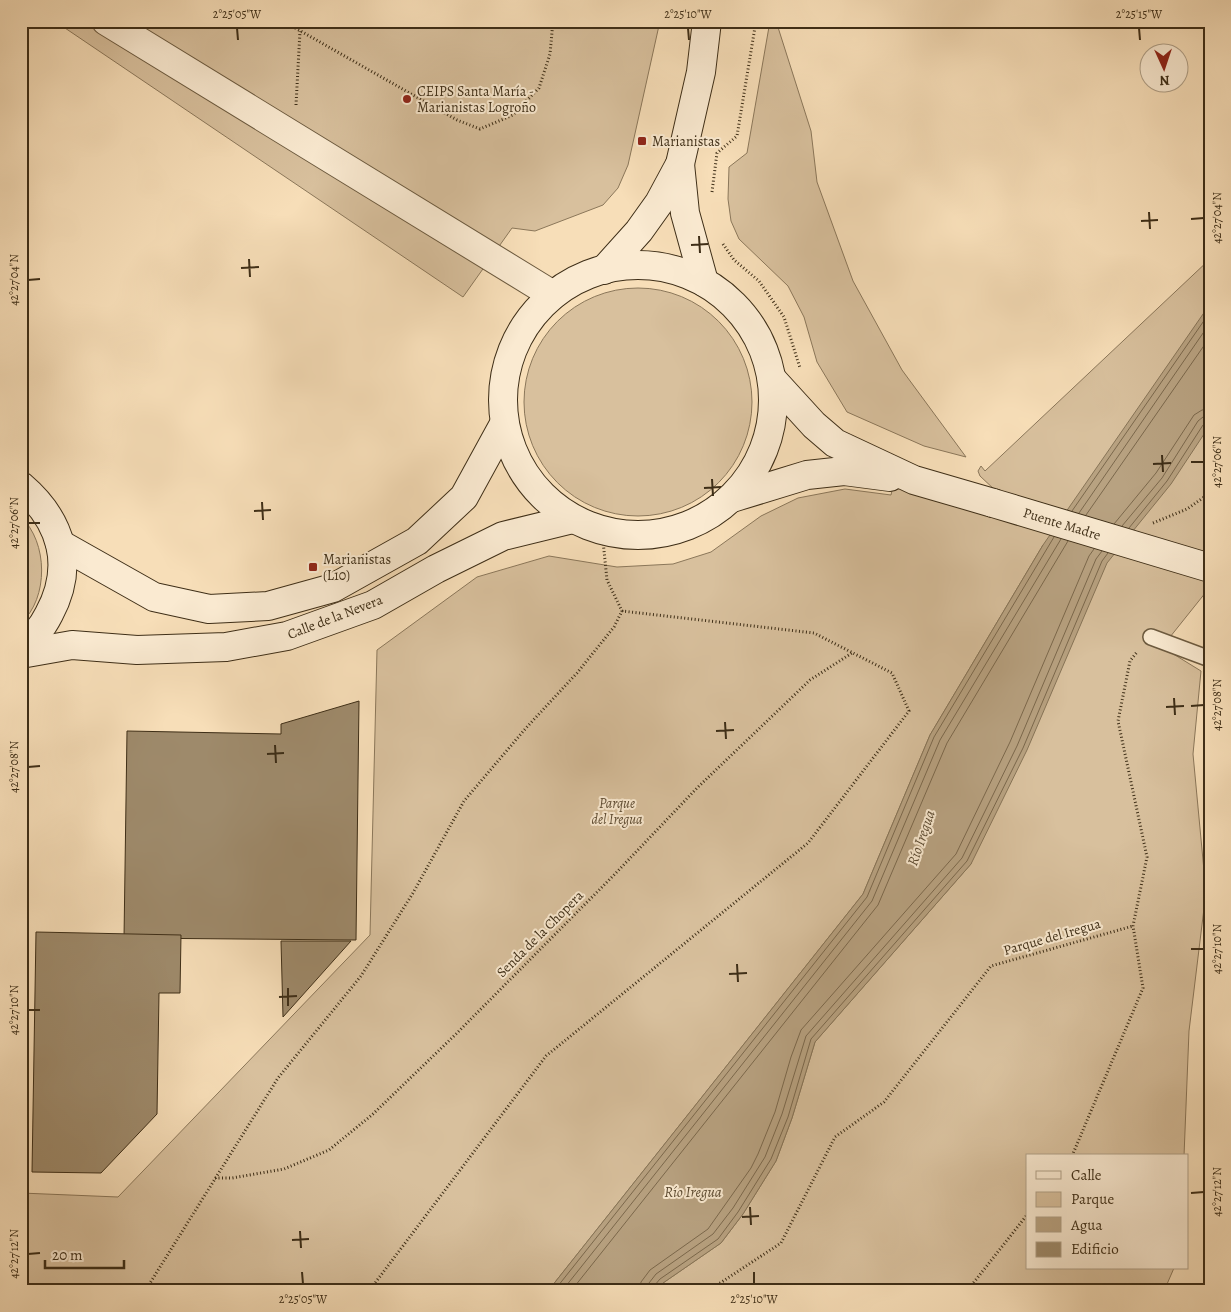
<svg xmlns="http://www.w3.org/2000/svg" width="1231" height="1312" viewBox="0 0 1231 1312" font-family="Alegreya,serif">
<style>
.green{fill:#d8c09d;stroke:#8b775a}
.water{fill:#b8a281;stroke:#877457}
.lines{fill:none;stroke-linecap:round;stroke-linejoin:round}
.shore{stroke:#7b684c;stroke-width:1}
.building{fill:#9e8a6b;stroke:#3e2e17}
.lane-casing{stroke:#6c5a3f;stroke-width:18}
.street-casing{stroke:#6c5a3f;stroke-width:30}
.secondary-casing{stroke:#3e2e17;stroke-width:30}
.path{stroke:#3e2e17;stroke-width:3;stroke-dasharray:1 2.5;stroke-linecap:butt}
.lane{stroke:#faead1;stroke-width:15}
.street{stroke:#faead1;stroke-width:28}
.secondary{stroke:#faead1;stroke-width:28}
.secondary-bridge-casing{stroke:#3e2e17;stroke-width:30;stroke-linecap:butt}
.secondary-bridge{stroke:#faead1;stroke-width:28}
.ticks{fill:none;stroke:#3e2e17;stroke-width:2}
.poi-dot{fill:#8f2418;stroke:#faead1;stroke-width:2}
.labels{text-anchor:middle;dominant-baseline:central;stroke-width:4;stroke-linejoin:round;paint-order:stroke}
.poi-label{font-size:14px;fill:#3e2e17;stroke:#faead1;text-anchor:start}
.street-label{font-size:14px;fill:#3e2e17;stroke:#faead1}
.park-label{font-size:14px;font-style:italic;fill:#5d4b32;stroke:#faead1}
.water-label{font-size:15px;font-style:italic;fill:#5c4b32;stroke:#faead1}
.neatline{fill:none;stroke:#3e2e17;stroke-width:2}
.ticks-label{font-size:12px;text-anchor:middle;fill:#3e2e17}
</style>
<rect width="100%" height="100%" fill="#f7deb8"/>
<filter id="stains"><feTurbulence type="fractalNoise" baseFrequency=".004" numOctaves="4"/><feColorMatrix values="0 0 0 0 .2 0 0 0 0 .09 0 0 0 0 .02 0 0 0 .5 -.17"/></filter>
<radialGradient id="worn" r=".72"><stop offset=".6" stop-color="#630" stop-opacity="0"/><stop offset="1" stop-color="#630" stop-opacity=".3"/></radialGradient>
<g class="green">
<polygon points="63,21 660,21 628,165 618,188 603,205 535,231 512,228 463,297 62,26"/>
<polygon points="770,21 776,21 811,131 817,182 853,281 902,370 966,457 924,446 847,412 817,362 804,317 788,286 739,239 731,221 728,199 729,167 747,153"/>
<polygon points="1210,259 1210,587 1162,647 1201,671 1193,754 1206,892 1189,1031 1184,1156 1027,1156 1027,1268 1174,1268 1164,1291 657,1291 663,1283 721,1243 743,1214 776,1161 792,1118 815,1042 971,864 1043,545 930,735 863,894 548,1291 21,1291 21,1193 118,1197 370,935 377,650 477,577 549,556 617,567 673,564 711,552 761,516 798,498 845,489 891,495 898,464 996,491 980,476 978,471 981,466 985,471"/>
<circle cx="638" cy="402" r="114"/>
<path d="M21,517C48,542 49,598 21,623Z"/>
</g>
<polygon class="water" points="1210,304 1210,425 1171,484 1107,563 1027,750 971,864 815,1042 792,1118 776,1161 743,1214 721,1243 663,1283 657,1291 548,1291 863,894 930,735 1043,545"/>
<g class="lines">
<g class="shore">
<polyline points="1072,511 1210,312"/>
<polyline points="1079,513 1210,323"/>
<polyline points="1086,515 1210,337"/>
<polyline points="1114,524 1156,473 1194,415 1202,410 1210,409"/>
<polyline points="1122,526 1162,478 1198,421 1203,417 1210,416"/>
<polyline points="1129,528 1167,481 1203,425 1210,423"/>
<polyline points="554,1291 867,897 934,737 1054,537"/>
<polyline points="562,1291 872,901 940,740 1061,539"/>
<polyline points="571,1291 878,905 947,743 1068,541"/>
<polyline points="640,1291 641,1282 650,1270 708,1229 751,1168 758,1154 775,1112 791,1057 801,1030 956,854 1010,742 1089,556 1094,549"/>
<polyline points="647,1291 649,1283 656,1274 713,1234 733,1208 765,1157 782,1114 806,1036 962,858 1017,746 1096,559 1102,551"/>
<polyline points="654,1291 654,1286 660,1279 718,1239 738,1212 771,1159 788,1117 811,1039 967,861 1023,748 1102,561 1108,553"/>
</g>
</g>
<g class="building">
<polygon points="359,701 356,940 124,938 127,731 281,734 281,724"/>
<polygon points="36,932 181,935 180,993 159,993 157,1114 101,1173 32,1172"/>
<polygon points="281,941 351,941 283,1017"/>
</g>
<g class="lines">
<defs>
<polyline id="lane" points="1151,637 1210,659"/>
<polyline id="street" points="106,21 553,295"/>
<g id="secondary">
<polyline points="680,164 685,213 704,282"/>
<circle cx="638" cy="400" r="135"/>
<polyline points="604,270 639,231 659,203 680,164 701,72 707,21"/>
<polyline points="772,379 814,425 835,443 914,480 993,503"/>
<path d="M21,486C62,521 75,566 49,614C43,626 33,639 21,646"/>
<polyline points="732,498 807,475 844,471 890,477"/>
<polyline points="60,544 154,597 209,609 268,606 333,588 417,541 464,497 504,424"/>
<polyline points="21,654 72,645 137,650 226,647 287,636 373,605 436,569 503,536 573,519"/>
</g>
</defs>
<use href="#lane" class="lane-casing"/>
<use href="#street" class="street-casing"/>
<use href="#secondary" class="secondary-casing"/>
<g class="path">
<polyline points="283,21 457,120 480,129 513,115 539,88 550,54 553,21"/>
<polyline points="296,105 300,31"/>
<polyline points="712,192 717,153 737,136 756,21"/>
<polyline points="723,244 734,260 759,281 784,317 800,368"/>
<polyline points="1153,523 1187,509 1210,493"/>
<polyline points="1072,1156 1143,988 1133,926 1147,857 1118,721 1130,661 1137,652"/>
<polyline points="215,1178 232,1178 284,1169 329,1150 373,1114 457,1033 614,875 697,788 810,680 852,653"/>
<polyline points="145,1291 278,1078 361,976 413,893 464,801 526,728 577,673 614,627 622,611 607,580 602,531"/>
<polyline points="369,1291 546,1056 808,843 909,711 892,673 814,633 622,611"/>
<polyline points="708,1291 781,1243 835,1137 884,1102 991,966 1133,926"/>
<polyline points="967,1291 1027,1215"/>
</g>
<use href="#lane" class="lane"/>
<use href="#street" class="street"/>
<use href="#secondary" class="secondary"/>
<defs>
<polyline id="secondary-bridge" points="993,503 1210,568"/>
</defs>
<use href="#secondary-bridge" class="secondary-bridge-casing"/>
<use href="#secondary-bridge" class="secondary-bridge"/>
</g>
<path class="ticks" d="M237,28L238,40M688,28L689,40M1139,28L1140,40M1149,212L1150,229M1191,219L1204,218M1141,221L1158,220M699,236L700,253M691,245L708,244M249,259L250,277M241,268L259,267M28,280L40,279M1162,455L1163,472M1191,462H1204M1153,464L1171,463M712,479L713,496M704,488L721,487M262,502L263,520M254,511L271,510M28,523H40M1174,698L1175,715M1191,706L1204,705M1166,707L1184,706M725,722L726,739M716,731L734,730M275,745L276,763M267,754L284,753M28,767L40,766M1191,949H1204M737,964L738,982M729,974L747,973M288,988V1006M279,997L297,996M28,1010H40M1191,1193L1204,1192M750,1207L751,1225M742,1217L759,1216M300,1231L301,1248M292,1240L309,1239M28,1254L40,1253M302,1272L303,1284M754,1272V1284"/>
<g class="poi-dot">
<circle cx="407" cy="99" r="5"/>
<rect x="637" y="136" width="10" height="10" rx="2.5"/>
<rect x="308" y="562" width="10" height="10" rx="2.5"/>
</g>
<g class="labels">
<g class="poi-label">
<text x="417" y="91">CEIPS Santa María -<tspan x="417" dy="16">Marianistas Logroño</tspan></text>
<text x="652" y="141">Marianistas</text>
<text x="323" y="559">Marianistas<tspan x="323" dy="16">(L10)</tspan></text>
</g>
<g class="street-label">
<text transform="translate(1062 524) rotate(17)">Puente Madre</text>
<text transform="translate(335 617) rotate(-21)">Calle de la Nevera</text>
<text transform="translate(540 934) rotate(-45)">Senda de la Chopera</text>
<text transform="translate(1052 937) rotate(-16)">Parque del Iregua</text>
</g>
<g class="park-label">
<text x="617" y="803">Parque<tspan x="617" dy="16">del Iregua</tspan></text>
</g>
<g class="water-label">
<text transform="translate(921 838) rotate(-71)">Río Iregua</text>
<text x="693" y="1192">Río Iregua</text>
</g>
</g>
<rect width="1231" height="1312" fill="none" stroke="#f7deb8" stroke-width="55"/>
<rect x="1026" y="1154" width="162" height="115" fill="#faead1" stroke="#af9f87"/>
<rect x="1036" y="1171" width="25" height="8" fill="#faead1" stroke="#af9f87"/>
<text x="1071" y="1180" font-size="15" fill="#3e2e17">Calle</text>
<rect x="1036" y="1192" width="25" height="15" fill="#d8c09d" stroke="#af9f87"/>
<text x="1071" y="1204" font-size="15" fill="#3e2e17">Parque</text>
<rect x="1036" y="1217" width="25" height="15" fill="#b8a281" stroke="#af9f87"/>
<text x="1071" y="1230" font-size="15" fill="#3e2e17">Agua</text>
<rect x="1036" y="1242" width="25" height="15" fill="#9e8a6b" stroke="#af9f87"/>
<text x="1071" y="1254" font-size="15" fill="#3e2e17">Edificio</text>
<g transform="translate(1164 68) rotate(177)"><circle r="24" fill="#faead1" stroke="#af9f87"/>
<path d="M0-4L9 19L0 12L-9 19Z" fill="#8f2418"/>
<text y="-8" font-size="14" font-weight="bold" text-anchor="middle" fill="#3e2e17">N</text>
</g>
<path d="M45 1260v8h79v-8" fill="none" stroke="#3e2e17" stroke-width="2.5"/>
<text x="52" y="1260" font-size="15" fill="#3e2e17" stroke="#faead1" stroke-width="4" paint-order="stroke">20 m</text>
<rect x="28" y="28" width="1176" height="1256" class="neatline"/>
<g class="ticks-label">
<text x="237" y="18">2°25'05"W</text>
<text x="688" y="18">2°25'10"W</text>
<text x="1139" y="18">2°25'15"W</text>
<text transform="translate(1217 218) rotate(-90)" y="4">42°27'04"N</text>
<text transform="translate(14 280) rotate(-90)" y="4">42°27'04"N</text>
<text transform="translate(1217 462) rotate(-90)" y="4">42°27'06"N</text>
<text transform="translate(14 523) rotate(-90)" y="4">42°27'06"N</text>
<text transform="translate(1217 705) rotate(-90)" y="4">42°27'08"N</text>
<text transform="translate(14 767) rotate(-90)" y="4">42°27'08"N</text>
<text transform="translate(1217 949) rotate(-90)" y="4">42°27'10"N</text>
<text transform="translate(14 1010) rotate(-90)" y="4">42°27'10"N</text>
<text transform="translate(1217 1192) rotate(-90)" y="4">42°27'12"N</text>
<text transform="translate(14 1254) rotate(-90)" y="4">42°27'12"N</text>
<text x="303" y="1303">2°25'05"W</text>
<text x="754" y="1303">2°25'10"W</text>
</g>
<rect width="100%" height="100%" filter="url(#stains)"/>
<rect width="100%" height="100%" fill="url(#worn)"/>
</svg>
